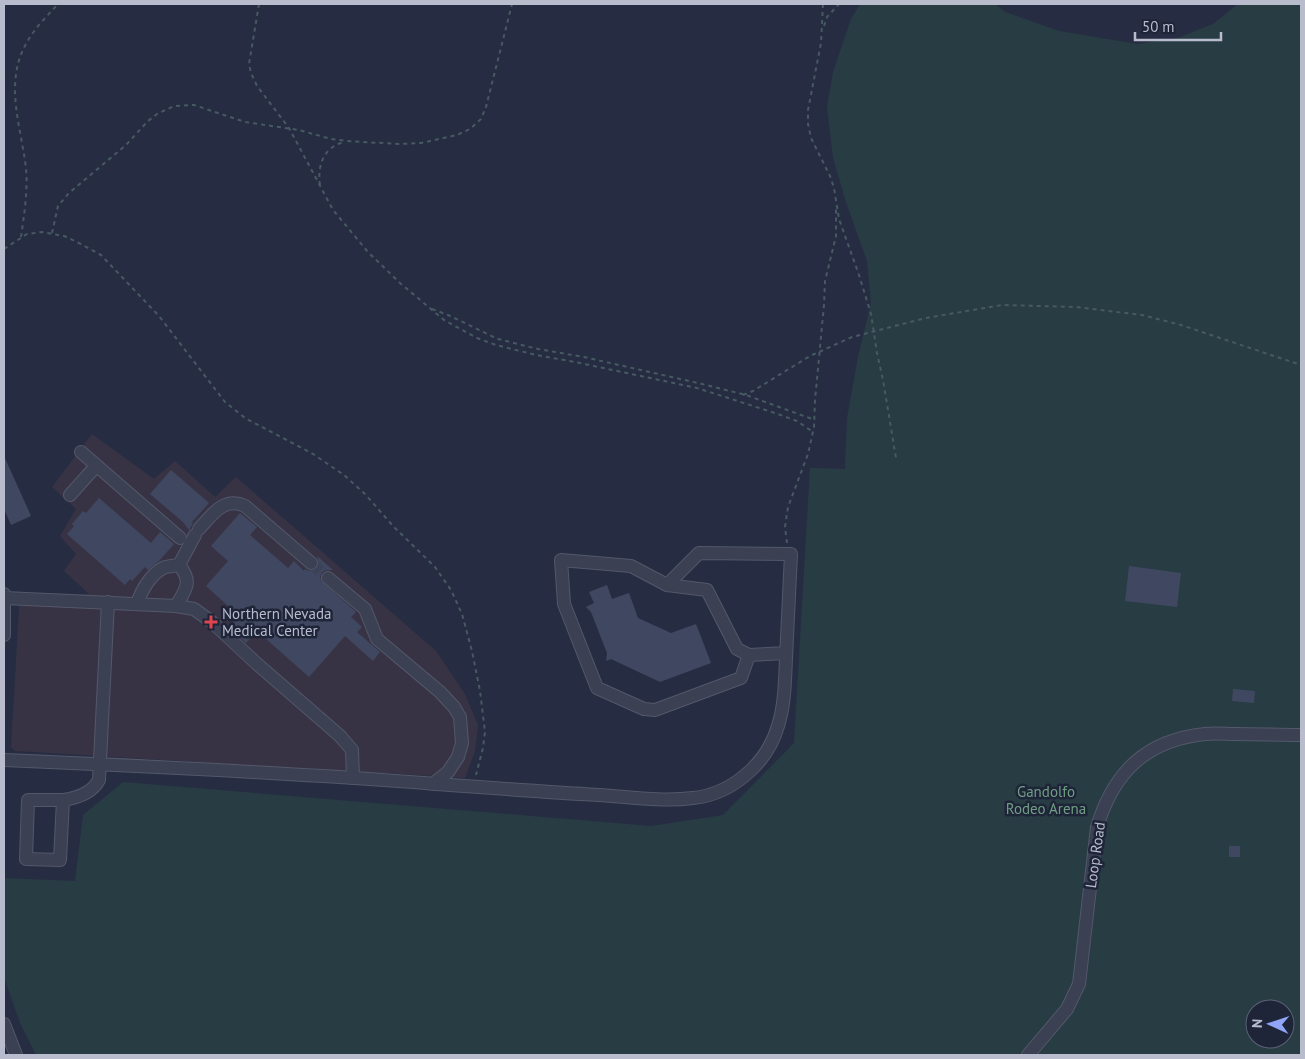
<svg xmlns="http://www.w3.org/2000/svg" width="1305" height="1059" viewBox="0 0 1305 1059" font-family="'PT Sans',sans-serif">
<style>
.medical{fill:#383344}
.green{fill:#283c44;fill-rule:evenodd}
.building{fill:#404861}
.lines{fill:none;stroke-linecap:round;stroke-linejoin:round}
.minor-tunnel{stroke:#3c4258;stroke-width:12;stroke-dasharray:12 6;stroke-linecap:butt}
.minor-casing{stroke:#53586a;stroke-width:14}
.path{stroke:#475961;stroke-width:2;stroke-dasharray:4 4;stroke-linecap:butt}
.minor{stroke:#3b4053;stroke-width:12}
.health-dot{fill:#e0444e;stroke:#1f2538;stroke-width:2}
.labels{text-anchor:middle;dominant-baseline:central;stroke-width:5;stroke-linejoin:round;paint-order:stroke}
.poi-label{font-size:15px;fill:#b8bccd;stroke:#1f2538;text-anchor:start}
.park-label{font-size:15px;fill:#6f9e83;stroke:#1f2538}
.street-label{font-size:15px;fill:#b8bccd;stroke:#1f2538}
</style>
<rect width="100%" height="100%" fill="#262d43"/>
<polygon class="medical" points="92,434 154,479 175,461 215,497 236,477 436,651 465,694 478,725 475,751 465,778 15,751 11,747 20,593 89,594 64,571 76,554 60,536 76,509 52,487"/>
<path class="green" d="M860,4H995L1005,12L1059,31L1137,44L1178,38L1213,24L1238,4H1301V1055H36L20,1023L4,977V878L75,881L83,815L123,782L651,826L723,815L794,743L810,468L845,469L847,418L858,357L871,303L867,261L846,202L833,158L827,107L833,72L851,19ZM1255,1009H1285V1039H1255Z"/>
<g class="building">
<polygon points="4,456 31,516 11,525 4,509"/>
<polygon points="171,470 209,503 192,522 193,523 189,530 183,522 150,494"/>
<polygon points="99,498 151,543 160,532 174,544 159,561 148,570 145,567 132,581 130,579 125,585 67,534 74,526 72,524 83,511 86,513"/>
<polygon points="240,513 257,527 250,535 288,568 294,561 304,571 305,569 310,571 314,570 319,565 317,556 333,570 326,570 322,572 320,577 321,581 356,612 351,617 362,627 357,632 380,652 373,661 345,636 309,677 257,631 246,643 229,627 239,616 206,586 228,561 211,546"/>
<polygon points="1129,566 1181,573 1177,607 1125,601"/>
<polygon points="607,585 612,599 629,593 638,618 671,633 696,624 711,663 660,682 611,659 606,661 607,653 591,612 586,607 594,603 589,592"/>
<polygon points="1233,689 1255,691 1254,703 1232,701"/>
<rect x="1229" y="846" width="11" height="11"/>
</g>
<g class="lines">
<polyline class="minor-tunnel" points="311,563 328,578"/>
<defs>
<g id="minor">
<polyline points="81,452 180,538"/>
<polyline points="70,495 96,466"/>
<path d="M199,529C212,515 224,496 245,506L311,563"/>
<polyline points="328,578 365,609 377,639 440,692 454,707 460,717 462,743 458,757 448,772 433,784"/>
<polyline points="667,585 707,590 737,649 749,655"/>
<polyline points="4,594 4,635"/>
<polyline points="5,598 176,606 194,609 212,622 256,663 340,736 352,750 353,778"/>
<path d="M137,604C141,591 150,575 163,568C168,566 174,566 179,565L195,535"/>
<path d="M176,606C186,589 193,582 179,565"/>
<path d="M4,760C148,766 293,773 437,784C491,788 545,792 599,795C630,797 662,802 693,798C714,796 734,786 750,771C763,759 773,743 778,726C785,704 785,680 786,658C788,623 789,589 791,554L699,553L667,585L631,566L561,560L564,604L597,688L644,709L655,710L741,678L749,655L786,653"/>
<path d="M63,800H28L26,859L60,860L63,800C77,798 92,793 99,780L108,602"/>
<polyline points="4,1024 16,1055"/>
<path d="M1028,1055L1067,1009L1079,984L1097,827C1114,771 1147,740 1205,734C1215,733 1226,734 1236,734C1258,734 1280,735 1301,735"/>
</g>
</defs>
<use href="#minor" class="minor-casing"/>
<g class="path">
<polyline points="259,4 249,64 251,73 257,86 289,128 333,210 368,252 400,283 444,320 477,338 496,345 536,355 575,362 697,388 778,414 797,421 813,432"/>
<polyline points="823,4 821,43 808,110 808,124 811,138 830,176 834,188 839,219 859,275 871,314 877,353 883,380 896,458"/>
<polyline points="824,26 827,17 839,4"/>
<path d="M320,185C317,165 324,147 344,142"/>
<polyline points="52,233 58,206 69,193 126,145 148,121 157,114 174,106 194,105 245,122 299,130 331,139 347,141 399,144 421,143 457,135 470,129 481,119 486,107 512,4"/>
<path d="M21,237C24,216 28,190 26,169C22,131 6,90 22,52C30,33 45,18 58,4"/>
<polyline points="4,249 27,234 42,232 64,236 77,242 101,255 159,316 225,402 245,418 313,454 344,475 365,494 393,526 435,567 451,590 462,614 472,651 480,691 485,732 483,748 476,775"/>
<polyline points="432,309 448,315 498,339 538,349 584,357 702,384 746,395 815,420"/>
<polyline points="743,395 753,391 810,356 852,337 926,318 1002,305 1076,307 1142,315 1181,325 1301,365"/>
<polyline points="787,543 785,527 788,507 808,454 814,427 815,400 824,305 825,281 836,236 836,209"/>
</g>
<use href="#minor" class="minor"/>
</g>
<path class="health-dot" d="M208.5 614.5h5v5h5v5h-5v5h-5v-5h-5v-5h5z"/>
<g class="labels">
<g class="poi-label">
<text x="222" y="613">Northern Nevada<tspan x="222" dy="17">Medical Center</tspan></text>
</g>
<g class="park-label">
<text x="1046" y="791">Gandolfo<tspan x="1046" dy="17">Rodeo Arena</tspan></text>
</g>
<g class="street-label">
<text transform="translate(1095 855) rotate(-82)">Loop Road</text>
</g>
</g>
<rect width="1305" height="1059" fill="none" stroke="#b8bccd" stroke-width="10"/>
<g transform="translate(1270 1024) rotate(273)"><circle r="24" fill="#1f2538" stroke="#5c6174"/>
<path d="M0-4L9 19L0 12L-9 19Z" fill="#90a5fa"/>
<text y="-8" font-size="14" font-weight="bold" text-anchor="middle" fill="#b8bccd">N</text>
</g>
<path d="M1135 32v8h86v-8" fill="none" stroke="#b8bccd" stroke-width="2.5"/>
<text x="1142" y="32" font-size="15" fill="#b8bccd" stroke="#1f2538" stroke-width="4" paint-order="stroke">50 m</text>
</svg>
